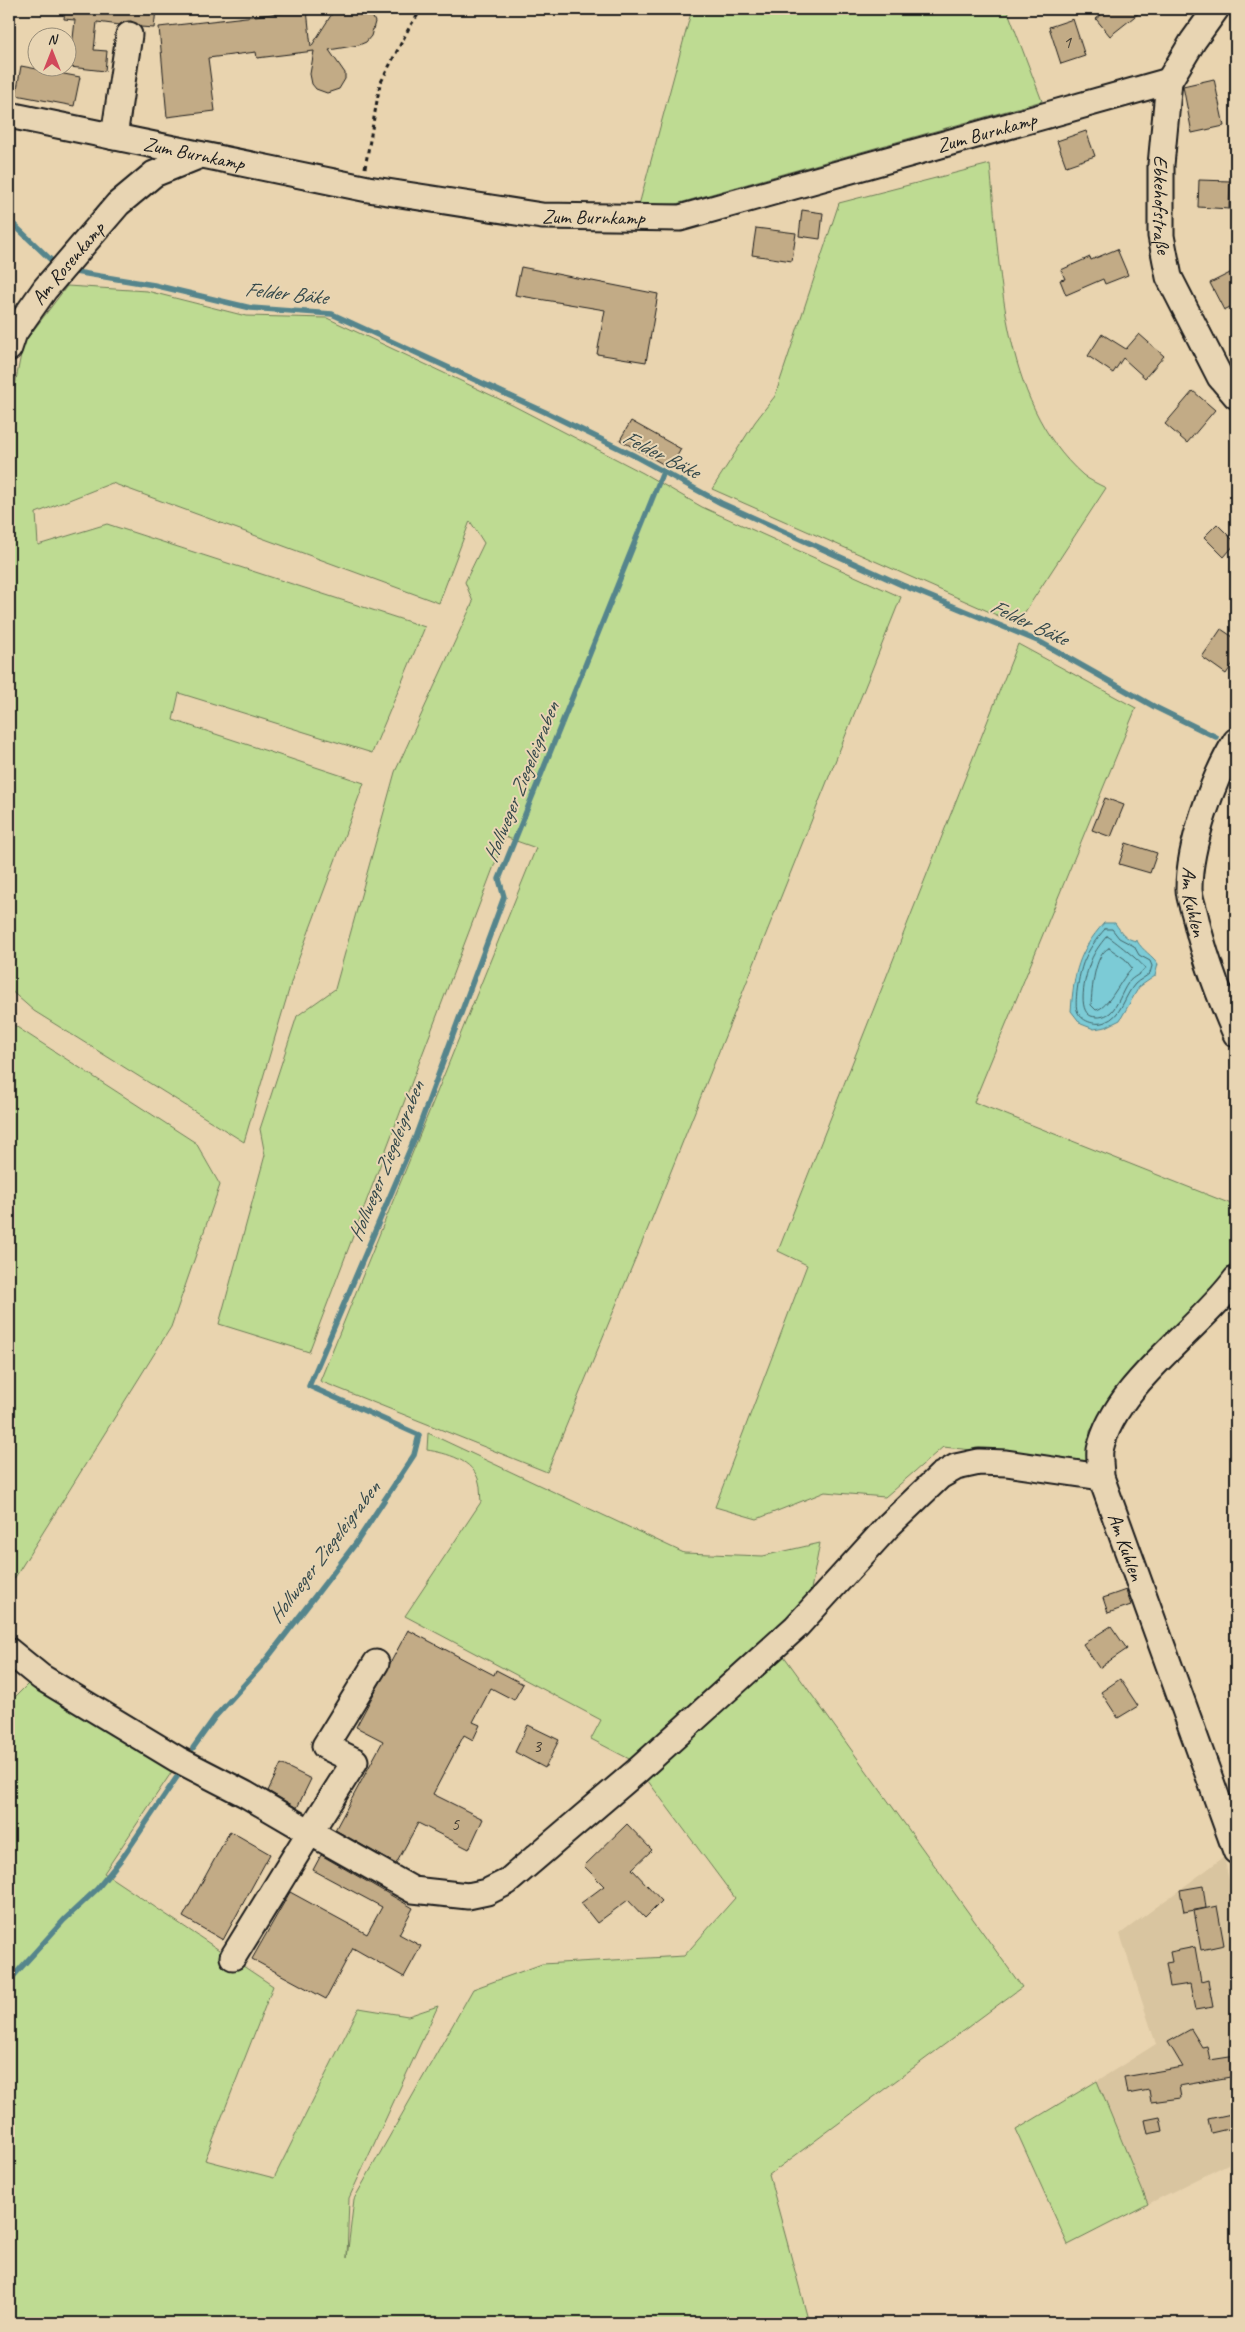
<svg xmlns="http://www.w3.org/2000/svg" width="1245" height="2332" viewBox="0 0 1245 2332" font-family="Caveat,sans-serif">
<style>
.built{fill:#d9c5a0}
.green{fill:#bedb92;stroke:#6d7c57}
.water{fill:#7bcbd6;stroke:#55858c}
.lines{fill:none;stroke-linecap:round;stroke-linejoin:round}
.shore{stroke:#426266;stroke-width:1}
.stream{stroke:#55858c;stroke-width:5.5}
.building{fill:#c2ab86;stroke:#1c1c1c}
.minor-casing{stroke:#1c1c1c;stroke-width:29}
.path{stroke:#1c1c1c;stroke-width:3;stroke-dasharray:4 4;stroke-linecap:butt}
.minor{stroke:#e8d5b3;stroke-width:25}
.labels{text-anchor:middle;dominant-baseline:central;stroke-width:4;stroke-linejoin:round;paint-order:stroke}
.number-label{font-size:18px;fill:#464036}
.street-label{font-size:20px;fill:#1c1c1c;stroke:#e8d5b3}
.water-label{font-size:21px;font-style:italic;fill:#34484a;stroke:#e8d5b3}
</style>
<rect width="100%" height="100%" fill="#e9d4af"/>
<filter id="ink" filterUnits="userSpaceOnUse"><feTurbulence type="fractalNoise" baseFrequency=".02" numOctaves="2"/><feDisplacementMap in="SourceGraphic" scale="10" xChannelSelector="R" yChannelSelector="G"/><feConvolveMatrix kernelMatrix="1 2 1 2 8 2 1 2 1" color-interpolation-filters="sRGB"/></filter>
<g filter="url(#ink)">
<polygon class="built" points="1224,1857 1236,1914 1236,2160 1148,2204 1097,2081 1156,2044 1120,1934"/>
<g class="green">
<polygon points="692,9 1007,9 1042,101 676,204 639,205"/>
<path d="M990,164C1000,265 1000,402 1083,475C1089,480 1098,484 1106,488L1017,624L712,489L755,422L775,396L839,203Z"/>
<polygon points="67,286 147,291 246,316 327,318 512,405 643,473 702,507 901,597 653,1216 547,1472 320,1381 536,848 505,837 309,1352 219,1324 265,1155 260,1129 297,1016 335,989 395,772 473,602 465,582 484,543 470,521 439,603 112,483 36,513 38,545 107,524 425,627 372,753 179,693 173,720 364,783 296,966 244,1142 34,1011 9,989 9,416 23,344"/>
<polygon points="1018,644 1136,708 974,1102 1236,1206 1236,1226 1230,1241 1236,1247 1236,1257 1205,1299 1123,1383 1090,1431 1089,1462 943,1447 885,1497 825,1492 757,1519 715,1507 807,1265 778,1251"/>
<polygon points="9,1022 196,1143 220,1185 171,1327 9,1587"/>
<path d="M428,1433L684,1553L763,1556L820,1543L808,1605L635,1762L591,1739L601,1720L405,1616L481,1502C480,1496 481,1488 479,1482C474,1460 446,1453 427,1450Z"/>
<polygon points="781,1652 1022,1987 769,2175 809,2323 9,2323 9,1703 33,1679 177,1764 104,1873 273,1986 205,2160 274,2178 359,2008 408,2016 438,2006 349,2198 347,2258 354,2199 473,1989 542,1964 684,1956 735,1898 642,1773"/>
<polygon points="1097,2081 1148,2204 1068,2245 1016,2130"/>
</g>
<path class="water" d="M1104,923H1115C1121,932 1126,940 1137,941C1143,951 1152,955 1158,964L1155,976L1139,987L1120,1020L1106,1027L1094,1029L1081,1024L1071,1011C1074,973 1078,952 1104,923Z"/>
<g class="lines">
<g class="shore">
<path d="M1105,929H1112L1119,938L1134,946L1139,955L1150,961L1152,966L1150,973C1146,977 1139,980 1135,984C1124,996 1122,1016 1105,1022C1095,1026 1080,1021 1077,1010C1074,1001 1080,969 1084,961C1089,949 1096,939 1105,929Z"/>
<path d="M1107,936C1112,938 1142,963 1145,968C1141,975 1133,976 1128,983C1122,991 1118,1006 1110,1013C1104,1017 1098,1018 1091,1016C1077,1010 1085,978 1089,966C1092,955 1100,944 1107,936Z"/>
<path d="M1109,948L1125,959L1132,968C1121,978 1109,1008 1096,1010L1091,1005C1092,990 1094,954 1109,948Z"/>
</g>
<g class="stream">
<polyline points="9,220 51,260"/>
<polyline points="69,271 154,285 251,308 332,314 545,412 633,455 721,503 902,585 1040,642 1155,707 1216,737"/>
<polyline points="193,1748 215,1717 262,1665 356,1543 414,1455 419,1435 309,1386 416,1135 504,897 499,879 663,472"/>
<polyline points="9,1981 64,1920 97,1889 123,1857 181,1771"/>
</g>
</g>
<g class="building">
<polygon points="65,9 156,9 154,28 140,27 131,21 120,25 97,22 94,50 107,51 105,71 70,67 75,20 64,19"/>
<polygon points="335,9 369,9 375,22 371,36 366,42 359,45 329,50 345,73 345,79 339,89 327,93 316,89 312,84 310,74 314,51 257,58 256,52 208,58 215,111 167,117 159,27 307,10 311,47"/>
<polygon points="1108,9 1144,9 1110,36 1096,19"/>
<polygon points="1073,19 1085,56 1061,64 1049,27"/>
<polygon points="21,66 80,77 74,106 16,95"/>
<polygon points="1214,79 1224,126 1192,133 1183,86"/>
<polygon points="1086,131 1095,156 1066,166 1057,141"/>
<polygon points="1199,180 1230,181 1229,209 1198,207"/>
<polygon points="802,210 823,213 820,239 799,236"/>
<polygon points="756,228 796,233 792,261 752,255"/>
<polygon points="1117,249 1128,275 1105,284 1103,279 1066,295 1060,280 1065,279 1061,270 1090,257 1091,260"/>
<polygon points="521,267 658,294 646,362 597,354 605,310 515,295"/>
<polygon points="1236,270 1236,304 1224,310 1210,283"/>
<polygon points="1102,334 1126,349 1139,334 1164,356 1145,378 1123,358 1113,373 1088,356"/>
<polygon points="1193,391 1215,410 1187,443 1165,424"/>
<polygon points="631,421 681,449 670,468 620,440"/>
<polygon points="1217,524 1236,543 1224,557 1204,537"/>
<polygon points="1221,629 1236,639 1236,659 1226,674 1202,657"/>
<polygon points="1105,798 1124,805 1111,837 1092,830"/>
<polygon points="1126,843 1157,853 1150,873 1119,864"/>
<polygon points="1126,1590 1131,1605 1108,1613 1103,1598"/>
<polygon points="1111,1626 1127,1649 1099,1668 1083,1644"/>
<polygon points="408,1630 494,1675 496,1670 523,1684 514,1700 491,1688 473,1722 480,1725 473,1740 464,1735 433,1794 483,1819 469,1849 418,1823 396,1864 335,1830 383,1741 356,1727"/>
<polygon points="1120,1679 1138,1706 1118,1718 1101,1692"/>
<polygon points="528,1725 559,1740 545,1768 515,1752"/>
<polygon points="281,1764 311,1779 297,1808 268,1791"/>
<polygon points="627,1824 652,1850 632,1869 662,1901 645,1918 628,1900 597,1923 581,1903 604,1886 584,1866"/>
<polygon points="230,1831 270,1854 223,1940 183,1917"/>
<polygon points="321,1855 413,1908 399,1934 421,1946 404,1977 353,1948 326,1999 252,1959 290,1892 367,1934 382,1907 313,1870"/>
<polygon points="1203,1886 1206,1908 1184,1912 1180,1890"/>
<polygon points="1217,1906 1224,1945 1201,1950 1194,1911"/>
<polygon points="1195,1947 1201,1982 1208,1980 1213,2007 1195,2010 1190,1984 1170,1987 1166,1963 1172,1962 1170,1952"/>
<polygon points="1191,2029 1202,2047 1207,2046 1210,2060 1236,2056 1236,2076 1179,2086 1181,2098 1151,2102 1149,2090 1127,2094 1124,2077 1183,2067 1168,2042"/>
<polygon points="1236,2113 1236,2127 1211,2133 1208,2119"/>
<polygon points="1160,2117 1163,2131 1148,2134 1145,2120"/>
</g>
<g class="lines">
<defs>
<g id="minor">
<path id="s1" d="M1216,9L1193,41L1169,81L1161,165V236L1169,277L1220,377L1236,396"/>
<path id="s2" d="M9,115L368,189L542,216L680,218L1169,81"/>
<polyline points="114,137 129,35"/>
<path id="s3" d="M9,348L14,333L45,289L118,204L154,174L201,155"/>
<path id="s4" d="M1236,741C1213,778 1189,845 1189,889C1189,897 1193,907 1195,915C1204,957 1219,995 1236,1034"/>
<path id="s5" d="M1236,1279C1197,1332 1114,1385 1100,1450C1099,1459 1101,1469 1101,1477L1236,1851"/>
<polyline points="9,1651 41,1677 177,1759 245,1794 310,1832 355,1761 325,1746 376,1663"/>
<polyline points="233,1957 310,1832 413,1890 468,1896 487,1892 507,1882 637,1771 796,1627 889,1525 940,1476 956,1467 979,1462 1006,1463 1101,1477"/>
</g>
</defs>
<use href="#minor" class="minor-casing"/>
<polyline class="path" points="365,168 380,84 410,26 422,9"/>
<use href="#minor" class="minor"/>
</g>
</g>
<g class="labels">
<g class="number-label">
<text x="1067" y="42">1</text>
<text x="537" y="1746">3</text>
<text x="455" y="1824">5</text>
</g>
<g class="street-label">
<text stroke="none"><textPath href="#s2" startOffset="999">Zum Burnkamp</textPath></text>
<text stroke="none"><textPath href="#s2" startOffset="189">Zum Burnkamp</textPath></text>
<text stroke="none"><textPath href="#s1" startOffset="210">Ebkehofstraße</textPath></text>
<text stroke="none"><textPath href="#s2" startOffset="594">Zum Burnkamp</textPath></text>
<text stroke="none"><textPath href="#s3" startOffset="104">Am Rosenkamp</textPath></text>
<text stroke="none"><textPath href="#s4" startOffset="170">Am Kuhlen</textPath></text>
<text stroke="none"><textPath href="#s5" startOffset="322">Am Kuhlen</textPath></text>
</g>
<g class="water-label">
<text transform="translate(286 293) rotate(6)">Felder Bäke</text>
<text transform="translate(661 454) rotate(27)">Felder Bäke</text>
<text transform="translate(1029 622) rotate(25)">Felder Bäke</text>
<text transform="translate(521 782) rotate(-68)">Hollweger Ziegeleigraben</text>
<text transform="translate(386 1161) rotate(-68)">Hollweger Ziegeleigraben</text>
<text transform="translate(324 1552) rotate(-53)">Hollweger Ziegeleigraben</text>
</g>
</g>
<rect width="1245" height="2332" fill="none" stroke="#e8d5b3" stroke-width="30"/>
<rect x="15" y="15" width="1215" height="2302" fill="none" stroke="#1c1c1c" stroke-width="2" filter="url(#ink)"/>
<g transform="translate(52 52)"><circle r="24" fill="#e8d5b3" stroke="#968b77"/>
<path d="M0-4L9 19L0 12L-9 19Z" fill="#d1495b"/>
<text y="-8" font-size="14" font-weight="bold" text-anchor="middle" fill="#1c1c1c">N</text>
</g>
</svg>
